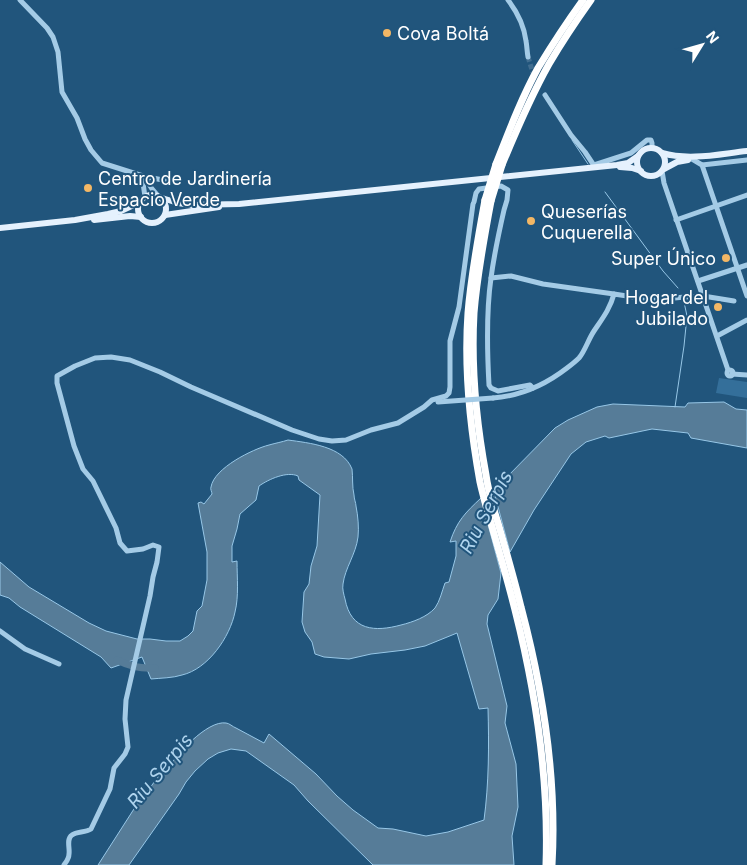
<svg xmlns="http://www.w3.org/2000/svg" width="747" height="865" viewBox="0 0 747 865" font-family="Inter,sans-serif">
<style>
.green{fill:#346f9a}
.water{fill:#567c98;stroke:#97c7e7}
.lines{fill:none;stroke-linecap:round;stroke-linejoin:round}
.stream{stroke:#97c7e7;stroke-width:1}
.river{stroke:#567c98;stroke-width:7}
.minor-tunnel{stroke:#426e90;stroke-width:5;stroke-dasharray:5 2.5;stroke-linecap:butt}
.minor{stroke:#a4cbe6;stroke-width:5}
.major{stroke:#e5f1fd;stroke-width:6}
.highway{stroke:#fff;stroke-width:7}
.minor-bridge{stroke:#a4cbe6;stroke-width:5}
.highway-bridge{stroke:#fff;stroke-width:7}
.poi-dot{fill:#f3b765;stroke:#21557c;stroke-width:2}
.labels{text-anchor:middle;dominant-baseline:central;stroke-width:4;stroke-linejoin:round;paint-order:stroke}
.poi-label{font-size:18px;fill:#fff;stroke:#21557c;text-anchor:start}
.water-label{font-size:19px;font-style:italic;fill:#afd4ee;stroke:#21557c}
</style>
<rect width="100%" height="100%" fill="#21557c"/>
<polygon class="green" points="719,378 747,382 747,398 716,393"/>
<g class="water">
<polygon points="724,402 736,409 747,410 747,448 691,438 688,433 652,429 609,438 605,436 586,442 571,454 534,510 510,552 493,488 505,479 555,428 568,420 597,407 613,404 685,407 688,403"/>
<path d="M288,440C309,443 343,446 352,469C353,477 352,487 354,495C354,499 356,503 356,506C358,516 359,528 358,537C356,554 345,568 343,584C342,589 344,595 345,599C351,631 375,632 401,625C413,622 427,617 435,608C440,601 442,591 445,583L449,582L456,556V541L450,542C457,521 465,513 481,498L501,573L498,599L488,615L487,624L507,706L505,723L516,764L518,807L512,836L514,865H373L308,801L294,785L246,751L231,749L218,753L208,759L195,771L186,782L179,794L129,865H98L141,798L144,796L163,770H167C175,756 207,720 226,723C229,723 233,727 236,728C245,733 255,738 264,743L269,734L316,774L337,796L353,810L378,828L393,829L426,836L448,832L484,820C489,783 489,745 488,708L479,709L457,633L425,646L405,650L371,654L349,659L324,657L315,654L312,642L305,632L302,622L304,592L309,584L311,566L317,546L320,495L299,480L298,476C287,471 269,479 259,486L256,500L240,514L237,529L232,546V562L237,561C237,578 239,596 235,612C230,637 208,669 182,675C173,678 161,678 151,679L142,657L111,668L101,657L20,607L9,598L0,595V562L29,587L89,623L106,631L137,639H150L166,641H180L188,636L193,631L197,611L202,606L207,580V552L198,503L201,502L204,504L212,494C212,492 210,489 211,487C214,468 253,449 269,445C276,443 282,442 288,440Z"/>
</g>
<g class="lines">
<g class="stream">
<polyline points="572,140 588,164"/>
<polyline points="605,192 663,271 678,288"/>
<polyline points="675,407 684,346 687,316 684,302"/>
</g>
<path class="river" d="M117,660C129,666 142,669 155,668"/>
<polyline class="minor-tunnel" points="528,57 534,76"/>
<g class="minor">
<polyline points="20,0 47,28 53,37 58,52 62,92 77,118 85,139 91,150 102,163 143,176 145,178 148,177 172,182"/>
<path d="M508,0C518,13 524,25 526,41C527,46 527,52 528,57"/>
<polyline points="545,95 571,135 585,152 595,167"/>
<polyline points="692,159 702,165 747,296"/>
<polyline points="594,165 631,153 647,140 651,140 652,143 652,148"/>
<polyline points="702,165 747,160"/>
<polyline points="662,171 664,183 728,370"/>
<polyline points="145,178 152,189 158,196"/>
<polyline points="145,197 143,183 145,178"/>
<path d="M474,202L476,193L479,189L501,186L508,190L507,200L504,210C499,232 494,255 491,278C486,313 487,349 489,385L491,388L498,391L530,385L533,388"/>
<polyline points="676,220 747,195"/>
<polyline points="491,278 511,276 543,284 614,294"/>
<polyline points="698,281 747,265"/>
<polyline points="717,336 747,320"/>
<circle cx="730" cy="373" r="3"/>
<polyline points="732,374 747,375"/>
<path d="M493,398C520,396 545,385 567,368C571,365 575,362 579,358C585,351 588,340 594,331C602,319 610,309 614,294L653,300L685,297L703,296L734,301"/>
<polyline points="0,631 25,649 59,664"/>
<path d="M64,865C66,862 69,859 69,854C70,848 66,839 72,835C77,831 85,833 91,829L110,789L114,768L125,754L128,747L125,719L126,700L150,596L153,577L157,562L159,547L153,545L143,549L127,551L120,543L116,528L93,481L83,469L74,446L57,383V376L75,366L95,358L111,357L130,360L160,372L191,387L292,430L319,439L332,441L346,440L371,430L398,423L424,407L432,400L446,396L449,393L450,387V341L459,307L473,204"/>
</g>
<g class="major">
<circle cx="651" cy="162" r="14"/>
<path d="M662,153C689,161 719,154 747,151"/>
<polyline points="620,167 632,168 641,171"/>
<polyline points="664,169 677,162 688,160"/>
<circle cx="152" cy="209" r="14"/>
<polyline points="162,198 178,203 191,205 239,204 617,165 628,163 638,156"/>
<polyline points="165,215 219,207"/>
<polyline points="94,220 130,216 141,217"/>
<polyline points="0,228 75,220 108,214 121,211 140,202"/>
</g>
<g class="highway">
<path d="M496,164C509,131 521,99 538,68C552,45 567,22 583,0"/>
<path d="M502,165C516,131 531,96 549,64C562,42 576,21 591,0"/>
<path d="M485,200C478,238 471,275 468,313C464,369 470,427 480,482C483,496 487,509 491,523C499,552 508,581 515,610C536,693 549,779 546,865"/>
<path d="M491,201C484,238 477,275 474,313C471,367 476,421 486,475C488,491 493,507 498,523C506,551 514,578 521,607C543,690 557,779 552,865"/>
</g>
<polyline class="minor-bridge" points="438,402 493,398"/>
<g class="highway-bridge">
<polyline points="485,200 496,164"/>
<polyline points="491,201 502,165"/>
</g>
</g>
<g class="poi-dot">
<circle cx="387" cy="33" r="5"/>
<circle cx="88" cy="188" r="5"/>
<circle cx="531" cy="221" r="5"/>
<circle cx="726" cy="258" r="5"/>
<circle cx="718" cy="307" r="5"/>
</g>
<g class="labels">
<g class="poi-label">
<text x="397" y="33">Cova Boltá</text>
<text x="98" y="178">Centro de Jardinería<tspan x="98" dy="21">Espacio Verde</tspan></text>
<text x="541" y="211">Queserías<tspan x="541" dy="21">Cuquerella</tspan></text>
<text x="716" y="258" text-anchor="end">Super Único</text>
<text x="708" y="297" text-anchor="end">Hogar del<tspan x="708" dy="21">Jubilado</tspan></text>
</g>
<g class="water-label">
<text transform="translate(486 512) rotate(-62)">Riu Serpis</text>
<text transform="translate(160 771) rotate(-50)">Riu Serpis</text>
</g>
</g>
<g transform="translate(702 45) rotate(53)" stroke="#21557c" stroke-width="4" paint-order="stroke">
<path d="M0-4L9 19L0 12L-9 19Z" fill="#ffffff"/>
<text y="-8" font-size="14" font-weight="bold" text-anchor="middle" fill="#ffffff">N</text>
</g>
</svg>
